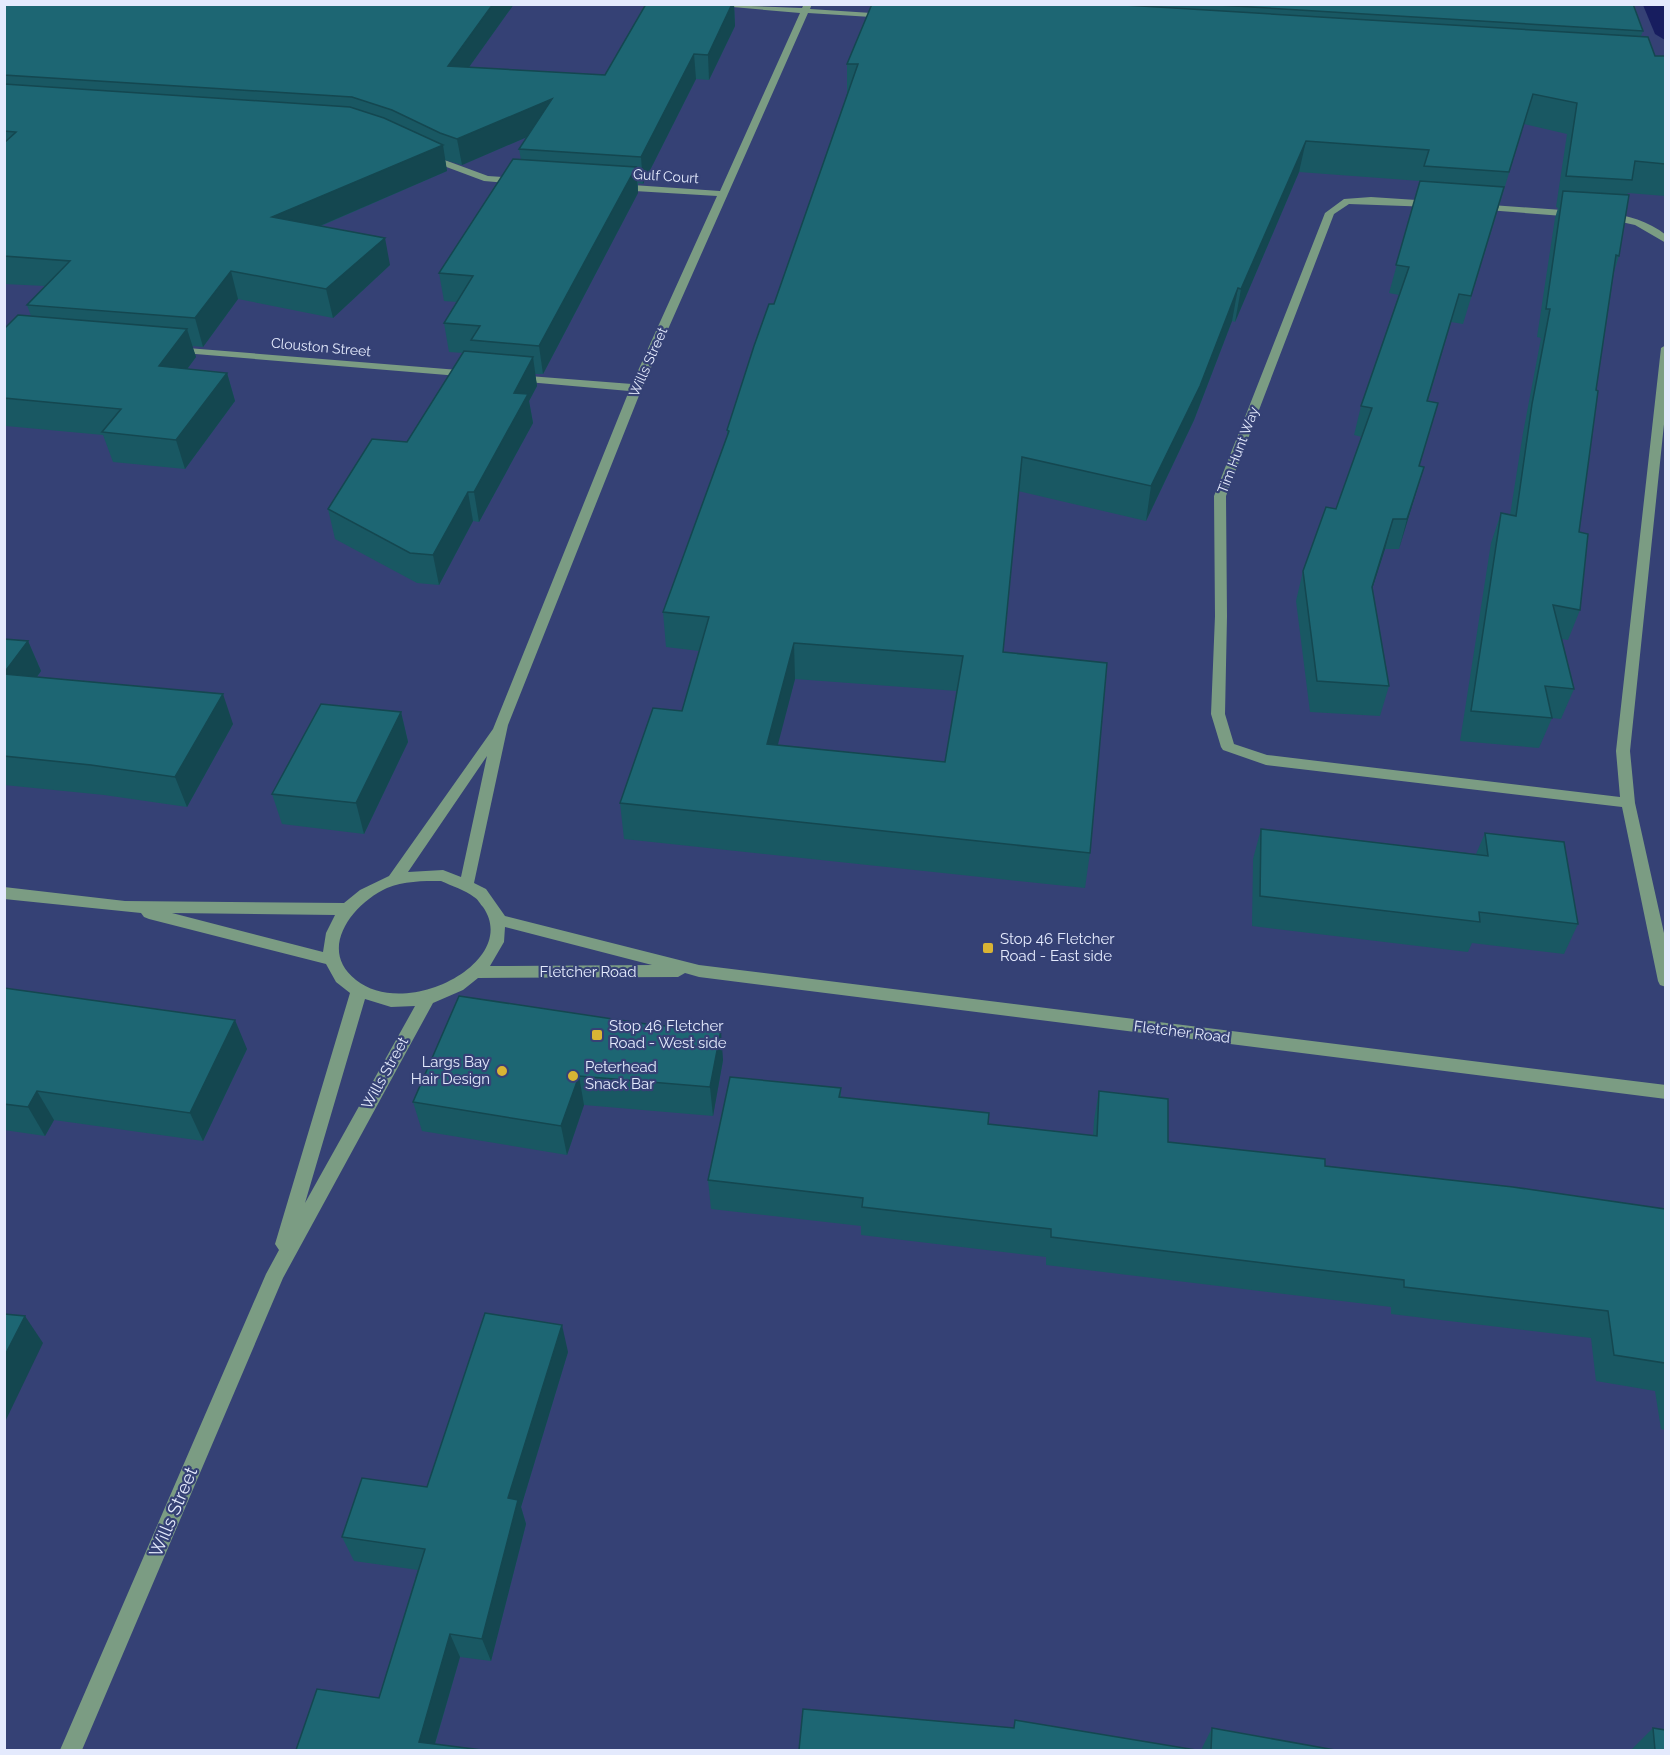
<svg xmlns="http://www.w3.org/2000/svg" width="1670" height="1755" viewBox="0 0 1670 1755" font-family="Raleway,sans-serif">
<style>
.water{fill:#171d5f}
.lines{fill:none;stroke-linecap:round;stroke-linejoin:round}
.minor{fill:#7b9c83;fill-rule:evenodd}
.wall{fill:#195863;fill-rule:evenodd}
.shaded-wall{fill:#144750}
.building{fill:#1d6673;stroke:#144750;stroke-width:1.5;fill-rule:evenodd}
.poi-dot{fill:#d9b434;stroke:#354175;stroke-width:2}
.labels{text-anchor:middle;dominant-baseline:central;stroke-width:4.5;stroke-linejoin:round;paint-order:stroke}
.far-street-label{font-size:14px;fill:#e4eafd;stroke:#354175}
.poi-label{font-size:15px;fill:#e4eafd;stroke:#354175;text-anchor:start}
.street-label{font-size:15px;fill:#e4eafd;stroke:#354175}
.near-street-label{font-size:18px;fill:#e4eafd;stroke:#354175}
</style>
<rect width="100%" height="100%" fill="#354175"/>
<polygon class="water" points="1643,5 1665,5 1665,40 1655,34"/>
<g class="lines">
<g class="minor">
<path d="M698,4L802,8L804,4H812L810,9L887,14L891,16L887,18L808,13L642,388L508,725L474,883L486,889L505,916L699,965L1666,1085V1099L699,977L685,973L678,977L478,978L463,990L433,1003L283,1278L82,1750H60L266,1274L279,1250L275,1244L350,993L336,982L326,964L149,919L144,917L141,913L4,899V887L125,901L344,903L360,890L389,876L493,729L629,391L516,381L511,378L516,375L632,384L717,196L618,190L613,187L618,184L720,191L800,13ZM487,756L461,877L443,870L408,872ZM441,881C452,886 465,890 474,897C478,899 480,904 483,907C521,961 407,1021 356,980C317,950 352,904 387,888C403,881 423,881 441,881ZM172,913L335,915L326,933L323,952ZM505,927L652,965L490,966L504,942ZM365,999L391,1007L415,1006L305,1203Z"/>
<polygon points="425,155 431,155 488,176 519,178 524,181 519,184 484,181 425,159"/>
<polygon points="1371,197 1432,201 1437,204 1432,207 1349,204 1334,214 1226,496 1227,616 1225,714 1234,744 1267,755 1620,797 1616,751 1661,348 1666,345 1666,405 1630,751 1635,803 1666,942 1666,987 1660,985 1658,981 1622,807 1266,765 1223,750 1221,747 1211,714 1215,616 1214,496 1325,213 1344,199"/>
<polygon points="1477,204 1576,211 1581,214 1576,217 1474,209 1474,205"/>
<path d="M1606,213C1628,215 1648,221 1666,235V243L1635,225L1603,218L1601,216Z"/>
<polygon points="175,347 471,371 476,374 471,377 171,352 171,348"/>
</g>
</g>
<g class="wall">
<polygon points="4,4 514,4 469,67 605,75 646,4 734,4 735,26 709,80 696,79 643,184 638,183 638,193 543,374 535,374 537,386 529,401 533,423 479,522 473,521 439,585 417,583 335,539 328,509 407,442 463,353 449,352 444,323 457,302 444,301 439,273 521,160 519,149 527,137 462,165 445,160 447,171 321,226 390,265 333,318 238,299 203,347 192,346 196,357 187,369 227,373 235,401 185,469 113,462 103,435 6,426 4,428 4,329 31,316 27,305 45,286 4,284"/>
<path d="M872,4H1633L1643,31L1641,36L1655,56H1665V196L1628,193L1627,195L1619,256L1614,272L1596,390L1579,532L1580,610L1568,640L1562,639L1574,689L1561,719L1552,718L1539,748L1460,741L1491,543L1501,513L1510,515L1523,433L1541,338L1537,337L1555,218L1558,208L1556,207L1567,134L1524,124L1463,324L1451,322L1428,401L1415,496L1399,549H1385L1372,589L1389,686L1380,716L1310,712L1296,601L1303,571L1336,509L1362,437L1354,435L1361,406L1399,295L1389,293L1420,181L1299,172L1235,322L1232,321L1194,420L1146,521L1018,491L1003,652L1090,853L1085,888L624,839L620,803L682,711L699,651L666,647L663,612L727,437V430L774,304L847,94V64ZM795,679L957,691L945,762L777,745Z"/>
<polygon points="4,639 28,641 41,671 37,677 233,724 187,807 104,795 4,785"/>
<polygon points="401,712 408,742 364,834 282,824 272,794"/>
<polygon points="1261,829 1476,854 1485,833 1578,924 1564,954 1472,943 1468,952 1252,926 1253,859"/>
<polygon points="4,988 247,1049 203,1141 54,1120 45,1136 4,1130"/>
<polygon points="459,996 723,1060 713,1116 584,1105 567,1155 422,1131 413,1102"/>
<polygon points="841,1088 841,1097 988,1124 1093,1136 1094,1120 1099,1091 1168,1142 1325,1166 1665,1209 1665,1430 1661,1429 1655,1391 1596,1381 1591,1338 1391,1314 1391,1307 1046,1265 1046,1257 861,1235 861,1226 711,1209 708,1180"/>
<polygon points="568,1352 521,1507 526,1524 491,1661 460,1657 435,1744 482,1750 296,1750 379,1698 418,1570 354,1561 342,1537 427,1487"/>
<polygon points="1212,1728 1335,1750 1202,1750 1202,1748"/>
<polygon points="1653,1728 1665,1750 1632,1750 1632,1749"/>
</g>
<g class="shaded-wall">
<polygon points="493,4 514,4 452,91 448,66"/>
<polygon points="732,4 734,4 735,26 709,80 708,55"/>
<polygon points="694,54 696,79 643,184 641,157"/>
<polygon points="552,99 555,125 462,165 457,139"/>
<polygon points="1306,141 1299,172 1235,322 1241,289"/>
<polygon points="443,145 447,171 278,244 272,217"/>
<polygon points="636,167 638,193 543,374 539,346"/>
<polygon points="385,238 390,265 333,318 326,289"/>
<polygon points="231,271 238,299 203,347 195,318"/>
<polygon points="1238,288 1232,321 1194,420 1146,521 1151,486"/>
<polygon points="187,329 196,357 168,395 159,366"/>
<polygon points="533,357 537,386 529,401 533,423 479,522 474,492 514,393"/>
<polygon points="227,373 235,401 185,469 176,440"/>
<polygon points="1424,467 1415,496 1399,549 1407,519"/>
<polygon points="468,492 473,521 439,585 433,555"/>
<polygon points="1393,519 1385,549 1363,617 1372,587"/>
<polygon points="28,641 41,671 17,704 4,676 4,673"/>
<polygon points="794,643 795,679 769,779 767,744"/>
<polygon points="223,694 233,724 187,807 175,777"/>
<polygon points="401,712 408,742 364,834 356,803"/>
<polygon points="235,1020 247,1049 203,1141 190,1113"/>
<polygon points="721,1030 723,1060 713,1116 710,1087"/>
<polygon points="579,1076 584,1105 567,1155 561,1126"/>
<polygon points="37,1091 54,1120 45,1136 28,1107"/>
<polygon points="25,1316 43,1343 4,1424 4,1357"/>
<polygon points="562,1325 568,1352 521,1507 526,1524 491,1661 482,1639 508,1498"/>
<polygon points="450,1634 460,1657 433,1750 419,1742"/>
</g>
<g class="building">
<polygon points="4,4 493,4 448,66 605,75 646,4 732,4 708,55 694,54 641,157 519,149 552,99 457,139 440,133 392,110 352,97 4,75"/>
<path d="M872,4H1108L1648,37L1655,56H1665V164L1635,161L1632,180L1566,176L1577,103L1533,94L1509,172L1424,166L1429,150L1306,141L1241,289L1238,288L1200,386L1151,486L1022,457L1003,652L1107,663L1090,853L620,803L653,708L682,711L709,617L663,612L729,431L727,430L754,346L769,304H774L858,64H847ZM794,643L963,656L945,762L767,744Z"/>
<polygon points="1202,4 1633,4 1643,31"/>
<polygon points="4,84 350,107 384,118 443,145 272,217 385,238 326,289 231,271 195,318 27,305 70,261 4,256 4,143 16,132 4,131"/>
<polygon points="513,159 636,167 539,346 471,340 480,326 444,323 473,276 439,273"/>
<polygon points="1420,181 1504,187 1471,296 1459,294 1427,401 1438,403 1419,466 1424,467 1407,519 1393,519 1372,587 1389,686 1317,681 1303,571 1326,507 1336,509 1372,408 1361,406 1409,267 1396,265"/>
<polygon points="1563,191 1629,195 1619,256 1616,255 1596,390 1598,391 1579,532 1588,534 1580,610 1553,605 1574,689 1545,686 1552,718 1471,711 1501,513 1516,516 1532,404 1550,309 1546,309"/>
<polygon points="18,315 187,329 159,366 227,373 176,440 102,432 121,409 4,398 4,329"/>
<polygon points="464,351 533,357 514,393 528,394 474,492 468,492 433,555 410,553 328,509 372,439 407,442"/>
<polygon points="4,639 28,641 4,673"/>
<polygon points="4,674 223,694 175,777 91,765 4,756"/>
<polygon points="321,704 401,712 356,803 272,794"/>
<polygon points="1261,829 1488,856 1485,833 1564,842 1578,924 1479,912 1480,922 1260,896"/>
<polygon points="4,988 235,1020 190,1113 37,1091 28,1107 4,1104"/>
<polygon points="459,996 653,1025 721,1030 710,1087 579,1076 561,1126 413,1102"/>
<polygon points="730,1077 841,1088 839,1097 989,1113 988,1124 1097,1136 1099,1091 1168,1099 1168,1142 1325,1159 1325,1166 1513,1187 1665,1209 1665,1363 1614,1355 1608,1311 1404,1287 1404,1280 1051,1237 1051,1229 862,1207 863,1198 708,1180"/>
<polygon points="485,1313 562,1325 508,1498 518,1500 482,1639 450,1634 419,1742 482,1750 296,1750 317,1689 379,1698 425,1549 342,1537 362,1478 427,1487"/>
<polygon points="4,1314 25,1316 4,1357"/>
<polygon points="803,1709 1014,1728 1015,1720 1196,1750 799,1750"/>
<polygon points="1212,1728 1335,1750 1211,1750"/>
<polygon points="1653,1728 1665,1730 1665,1750 1655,1750"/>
</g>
<g class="poi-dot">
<rect x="982" y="942" width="12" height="12" rx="3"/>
<rect x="591" y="1029" width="12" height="12" rx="3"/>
<circle cx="502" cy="1071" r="6"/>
<circle cx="573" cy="1076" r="6"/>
</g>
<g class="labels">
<g class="far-street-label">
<text transform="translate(666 176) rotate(4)">Gulf Court</text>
<text transform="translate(321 347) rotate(5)">Clouston Street</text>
<text transform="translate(648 362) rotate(-66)">Wills Street</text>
<text transform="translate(1238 450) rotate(-69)">Tim Hunt Way</text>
</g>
<g class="poi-label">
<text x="1000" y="939">Stop 46 Fletcher<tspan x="1000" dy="17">Road - East side</tspan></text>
<text x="609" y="1026">Stop 46 Fletcher<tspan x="609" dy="17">Road - West side</tspan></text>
<text x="490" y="1062" text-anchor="end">Largs Bay<tspan x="490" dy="17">Hair Design</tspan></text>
<text x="585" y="1067">Peterhead<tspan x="585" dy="17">Snack Bar</tspan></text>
</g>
<g class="street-label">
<text x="588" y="972">Fletcher Road</text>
<text transform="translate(1182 1032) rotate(7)">Fletcher Road</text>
<text transform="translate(385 1073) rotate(-61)">Wills Street</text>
</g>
<g class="near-street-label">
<text transform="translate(173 1512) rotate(-67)">Wills Street</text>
</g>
</g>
<rect width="1670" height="1755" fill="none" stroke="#e4eafd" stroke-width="12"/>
</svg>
